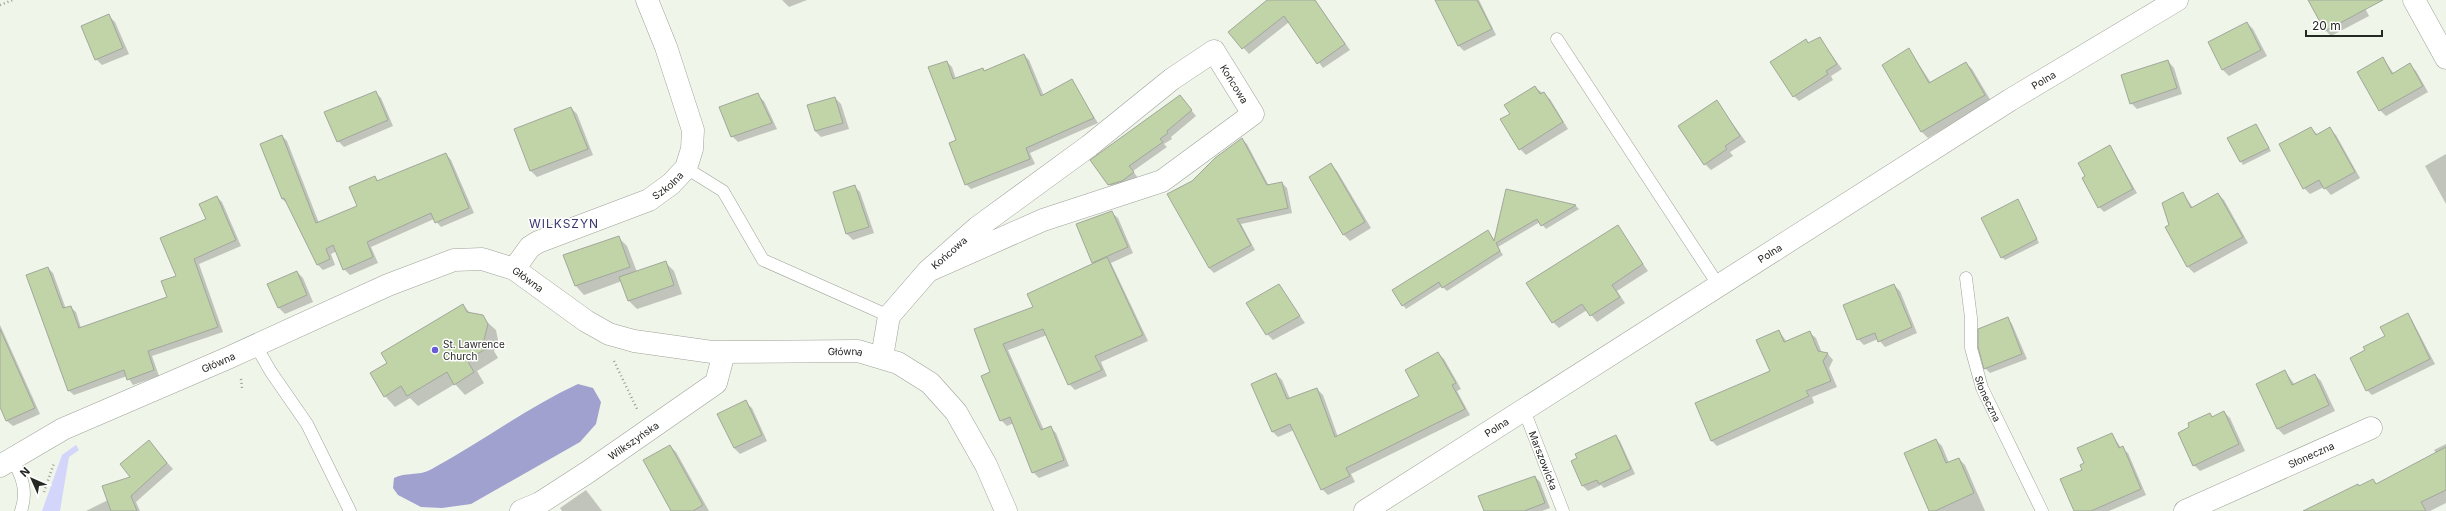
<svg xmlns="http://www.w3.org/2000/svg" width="2446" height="511" viewBox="0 0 2446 511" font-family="Inter,sans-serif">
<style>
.green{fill:#d3d5fa}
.water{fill:#a0a1ce}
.shadow{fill:#0003}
.building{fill:#c0d4a7;stroke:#a2a79c}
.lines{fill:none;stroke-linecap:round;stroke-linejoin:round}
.service-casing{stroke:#9da298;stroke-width:13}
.minor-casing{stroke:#9da298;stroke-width:23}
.tertiary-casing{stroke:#9da298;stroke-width:23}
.path{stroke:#999d95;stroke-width:2.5;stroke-dasharray:1 3;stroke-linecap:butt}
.service{stroke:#fff;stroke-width:12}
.minor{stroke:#fff;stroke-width:22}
.tertiary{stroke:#fff;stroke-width:22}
.poi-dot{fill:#695dd7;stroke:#fff;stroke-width:1.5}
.labels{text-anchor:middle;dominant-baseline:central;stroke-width:3;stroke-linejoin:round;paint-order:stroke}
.street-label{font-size:10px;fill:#262824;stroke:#fff}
.poi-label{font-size:10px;fill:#262824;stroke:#fff;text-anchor:start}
.quarter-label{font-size:12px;letter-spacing:1px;fill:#393571;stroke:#fff}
</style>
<rect width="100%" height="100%" fill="#f0f5ea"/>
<polygon class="green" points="76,445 79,450 69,457 60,511 42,511 62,455"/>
<path class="water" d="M578,384L593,388L601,402L596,424L580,442L471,504L442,508L421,507L398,495L393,488L394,478C405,472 419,476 430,470C480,443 526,408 578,384Z"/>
<g class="shadow">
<polygon points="782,0 807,0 789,7"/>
<polygon points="1272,0 1315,0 1350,50 1323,68 1289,22 1249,54 1229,32"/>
<polygon points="1436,0 1479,0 1496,35 1464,51 1458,45"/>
<polygon points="2321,0 2361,0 2369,16 2331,36 2325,30"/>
<polygon points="109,16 115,22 129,54 102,65 96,59"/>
<polygon points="2247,23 2253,29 2267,56 2229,76 2223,70 2209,43"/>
<polygon points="1819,38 1842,69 1831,76 1833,80 1799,101 1794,96 1806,40 1809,44"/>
<polygon points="1909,49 1931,83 1966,63 1972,69 1991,101 1928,138 1922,132 1883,65"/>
<polygon points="1024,55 1029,60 1044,96 1071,81 1098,123 1030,153 1035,164 971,189 966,184 957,141 947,62 952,67 956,79 983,70 985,71"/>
<polygon points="2383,58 2394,74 2410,65 2416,71 2428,92 2386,116 2380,110"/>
<polygon points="2168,61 2174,68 2182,94 2137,109 2131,103"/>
<polygon points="1535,87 1550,99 1568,129 1526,155 1520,149 1511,114"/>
<polygon points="375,92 381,98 393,126 344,147 338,141"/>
<polygon points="757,95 764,101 777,129 738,142 732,136"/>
<polygon points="835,98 841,104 849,129 821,137 815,131 808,106"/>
<polygon points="1184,101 1196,116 1171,137 1172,139 1164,144 1167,147 1133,171 1138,178 1114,190 1092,161"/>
<polygon points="1717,102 1746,142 1730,152 1733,156 1711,170 1705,164"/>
<polygon points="571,108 577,114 593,155 537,177 531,171 515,130"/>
<polygon points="2256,125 2271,151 2243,165 2229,139"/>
<polygon points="2311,128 2318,135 2330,129 2336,135 2360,178 2331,195 2324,187 2310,194 2304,188"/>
<polygon points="282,136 287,141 319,223 359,206 375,177 379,182 446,154 451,160 474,213 441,227 434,219 371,247 378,263 350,275 344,269 337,251 331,254 335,265 323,270 318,265 288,204 282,199"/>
<polygon points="1242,139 1247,144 1269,186 1282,183 1287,188 1292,213 1241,224 1255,250 1214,273 1209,268 1192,182"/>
<polygon points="2110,146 2137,193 2104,212 2099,207"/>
<polygon points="2446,154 2446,204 2425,166"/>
<polygon points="1331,165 1337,171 1371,228 1350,241 1344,235 1310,177"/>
<polygon points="854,186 860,192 874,233 853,240 847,234"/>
<polygon points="1507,190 1576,206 1579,209 1546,229 1540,222 1498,247 1503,255 1447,291 1442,286 1406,309 1403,305 1488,231 1495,241"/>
<polygon points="2183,193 2193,208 2218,194 2224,200 2248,243 2194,273 2188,267 2166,227 2170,226"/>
<polygon points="217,197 222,202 241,246 199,264 223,332 152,356 159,376 133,385 127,376 74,395 68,390 48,268 53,273 66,309 70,307 76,312 81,328 168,298"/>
<polygon points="2018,200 2039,243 2005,260 2002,257"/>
<polygon points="1111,212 1118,218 1133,253 1111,263 1148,341 1101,362 1107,376 1075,390 1069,384 1047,335 1008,350 1044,430 1050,427 1056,433 1069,466 1039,478 1033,472 1014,423 1007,426 1001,420 992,372 976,330 1035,308 1095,264 1093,262"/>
<polygon points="1618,227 1648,271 1617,291 1625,303 1597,322 1587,310 1559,328 1553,322"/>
<polygon points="618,237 627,246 637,272 665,262 674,271 682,294 637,309 629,301 622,281 584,295 576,286 564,256"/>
<polygon points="297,272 303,278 313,302 285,314 279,308 269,284"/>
<polygon points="1894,285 1900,291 1917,333 1885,347 1878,339 1864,345 1858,339"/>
<polygon points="1279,286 1305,323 1273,340 1267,334"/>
<polygon points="463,305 470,313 478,314 496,330 498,340 494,351 498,358 477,371 484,383 465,395 455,384 418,406 410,398 395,407 385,396 388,363"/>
<polygon points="2407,315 2412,320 2435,364 2372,395 2367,390 2366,351 2386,336"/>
<polygon points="2007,318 2012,324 2027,359 1990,373 1985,368"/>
<polygon points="0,325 40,414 13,426 7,421 0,404"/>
<polygon points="1779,331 1787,342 1809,332 1816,338 1822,353 1828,354 1833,360 1829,368 1837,387 1812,397 1814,403 1717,446 1711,440 1771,372"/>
<polygon points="1438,353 1444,359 1461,389 1457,391 1470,415 1351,474 1355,482 1328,495 1322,489 1294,430 1278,437 1272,431 1276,374 1282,380 1290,399 1317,389 1323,395 1338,437 1421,397"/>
<polygon points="2285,371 2295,385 2315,375 2321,381 2335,411 2284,435 2278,429 2257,384"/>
<polygon points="745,402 752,408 767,441 740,454 734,448"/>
<polygon points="2224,412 2230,418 2245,451 2200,471 2194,465 2210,415 2213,418"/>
<polygon points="2112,434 2121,448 2128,453 2146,495 2109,511 2075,511 2085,463"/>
<polygon points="1616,436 1620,441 1635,474 1604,488 1601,485 1588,491 1583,486 1572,461"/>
<polygon points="1936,440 1942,446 1949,463 1959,459 1965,465 1985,511 1930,511"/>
<polygon points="149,442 173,469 136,502 140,511 86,511 108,500 132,477"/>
<polygon points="2446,444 2446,503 2430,511 2317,511 2373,480 2378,485 2436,453 2434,450"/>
<polygon points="670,446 676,452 709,511 672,511"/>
<polygon points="1535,477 1540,482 1550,508 1542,511 1485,511"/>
<polygon points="586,490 602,511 562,511 560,508"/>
</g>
<g class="building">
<polygon points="1267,0 1315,0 1345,44 1317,64 1284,16 1242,49 1228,32"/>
<polygon points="1435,0 1477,0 1492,29 1458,46"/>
<polygon points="2308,0 2383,0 2325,31"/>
<polygon points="109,14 123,48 95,60 81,26"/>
<polygon points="2247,22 2261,50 2222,70 2208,42"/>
<polygon points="1820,37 1837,64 1826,71 1828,74 1793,97 1770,62 1806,39 1808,43"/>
<polygon points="1909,48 1929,83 1966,62 1985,95 1921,132 1882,65"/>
<polygon points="1024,54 1041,96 1072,79 1094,118 1026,148 1030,159 965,185 949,143 956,140 928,67 947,61 953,79 983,68 984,71"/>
<polygon points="2383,57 2392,74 2410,63 2423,86 2379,111 2357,72"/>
<polygon points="2168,60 2177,88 2130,104 2121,75"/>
<polygon points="1535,86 1540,94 1544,92 1563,122 1519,150 1500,119 1510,114 1504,105"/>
<polygon points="376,91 388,120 337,142 324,112"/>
<polygon points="758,93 772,123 731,137 719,107"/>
<polygon points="1180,95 1192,110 1167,131 1168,133 1160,139 1163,142 1129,166 1134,172 1122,181 1108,185 1090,160"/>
<polygon points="835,97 843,123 815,131 807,105"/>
<polygon points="1717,100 1740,136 1725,146 1727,149 1704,165 1678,126"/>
<polygon points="571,107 588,149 530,171 514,129"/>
<polygon points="2256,124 2269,148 2240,162 2227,138"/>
<polygon points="2311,127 2316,135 2330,127 2355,172 2324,189 2319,180 2303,189 2279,144"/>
<polygon points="282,135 316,223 357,206 349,187 375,176 377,181 446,153 469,208 435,223 431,213 367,242 373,257 343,270 333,245 326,249 330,259 317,265 284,198 282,199 260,144"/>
<polygon points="1242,138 1267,185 1282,182 1288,208 1237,219 1251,245 1209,268 1167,194 1192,181 1215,158"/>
<polygon points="2110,145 2133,189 2098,208 2082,178 2085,176 2078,163"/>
<polygon points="1331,163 1365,222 1343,235 1309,177"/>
<polygon points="855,185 869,227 846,234 833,192"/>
<polygon points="1506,189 1576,205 1541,226 1537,219 1496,243 1500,251 1442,288 1439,282 1402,306 1392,290 1488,230 1494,241"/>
<polygon points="2183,192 2191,208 2218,193 2243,237 2187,267 2165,227 2169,225 2162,203"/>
<polygon points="217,196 236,240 194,259 218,327 148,351 154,370 127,380 124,370 68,391 26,275 48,267 63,308 71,306 79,328 167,297 161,281 176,276 160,238 206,219 199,204"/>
<polygon points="2018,199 2037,239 2001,258 1981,218"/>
<polygon points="1112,211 1128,247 1092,263 1076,224"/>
<polygon points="1618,225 1643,264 1612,285 1620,297 1590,316 1582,304 1552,323 1526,283"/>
<polygon points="619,236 630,267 575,286 563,255"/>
<polygon points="1107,257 1143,335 1095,356 1102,370 1068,385 1043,329 1003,344 1041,430 1051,426 1064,460 1032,473 1010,417 1000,421 981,376 990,372 974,329 1033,307 1027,294"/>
<polygon points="666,261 674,285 628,301 619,277"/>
<polygon points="297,271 307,295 278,308 267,284"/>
<polygon points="1279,284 1300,316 1266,335 1246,303"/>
<polygon points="1894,284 1912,327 1878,342 1875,333 1857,340 1843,305"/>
<polygon points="463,304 467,312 483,315 488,324 484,340 489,347 467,360 474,372 454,385 447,372 407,396 401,386 384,397 370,373 387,363 381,353"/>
<polygon points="2408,313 2430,359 2366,391 2350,358 2365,350 2363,347 2385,336 2380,327"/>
<polygon points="2008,317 2022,354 1984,369 1978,347 1978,329"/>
<polygon points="0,329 35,408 6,421 0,407"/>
<polygon points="1779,330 1784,342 1810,331 1818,351 1828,353 1823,361 1831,381 1806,391 1809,396 1711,441 1695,403 1770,371 1756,340"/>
<polygon points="1438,352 1456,383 1452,385 1465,409 1346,468 1350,476 1321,490 1290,424 1272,432 1251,384 1276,373 1287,399 1317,388 1335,437 1419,396 1405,370"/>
<polygon points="2285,370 2292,385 2315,374 2329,405 2277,429 2256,384"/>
<polygon points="746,400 762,435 734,448 717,414"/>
<polygon points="2224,411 2239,444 2193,466 2178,433 2189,427 2188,423 2210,413 2212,417"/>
<polygon points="2112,433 2119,448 2123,446 2141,489 2091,511 2074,511 2060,479 2082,470 2080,465 2084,463 2077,448"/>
<polygon points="1616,435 1631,469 1599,484 1597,480 1582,486 1571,461 1577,458 1575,454"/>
<polygon points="1936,439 1946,463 1959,458 1974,493 1935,511 1929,511 1904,453"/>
<polygon points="149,440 167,463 131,496 137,511 111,511 102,486 130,477 120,464"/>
<polygon points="670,445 703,505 693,511 671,511 643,460"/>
<polygon points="2446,447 2446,490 2421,502 2426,511 2303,511 2358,484 2359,486 2373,479 2376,484"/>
<polygon points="1535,476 1545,503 1524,511 1484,511 1478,496"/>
</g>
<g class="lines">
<defs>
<g id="service">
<polyline points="1557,39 1719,286"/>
<polyline points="686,168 723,191 763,260 889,316"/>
<path id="s1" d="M1966,278L1971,318V348L1982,388L2042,511"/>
<polyline points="256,346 271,372 307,424 350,511"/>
<path id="s2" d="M1524,410L1563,511"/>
<path d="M11,458C22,475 28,491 21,511"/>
</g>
<g id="minor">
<polyline points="2414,0 2446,58"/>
<path id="s3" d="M514,269L530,247L538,242L649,200L671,184L686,168L692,149L693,130L666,47L647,0"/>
<path id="s4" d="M882,357L889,316L928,271L978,227L1089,146L1172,79L1214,51L1253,114L1162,181L1043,220L928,271"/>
<path id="s5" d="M521,511L540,503L588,472L716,383L724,353"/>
<path id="s6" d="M1365,511L2010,100L2177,0"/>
<path id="s7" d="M2185,511L2371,428"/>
</g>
<g id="tertiary">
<path id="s8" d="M0,466L63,429L228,358L388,285L454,260L482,259L514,269L586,321L609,334L634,341L712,352L858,351L898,363L930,383L956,412L986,465L1006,511"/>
</g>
</defs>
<use href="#service" class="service-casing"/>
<use href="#minor" class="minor-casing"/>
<use href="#tertiary" class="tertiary-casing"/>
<g class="path">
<polyline points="0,5 13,0"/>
<polyline points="614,361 637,409"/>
<polyline points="241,379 242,388"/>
<polyline points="44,492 54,463"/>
</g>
<use href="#service" class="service"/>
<use href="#minor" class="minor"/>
<use href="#tertiary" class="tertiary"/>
</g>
<circle class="poi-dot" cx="435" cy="350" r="4"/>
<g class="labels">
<g class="street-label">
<text stroke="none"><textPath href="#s6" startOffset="804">Polna</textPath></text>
<text stroke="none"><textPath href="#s4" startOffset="501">Końcowa</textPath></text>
<text stroke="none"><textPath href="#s3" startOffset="179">Szkolna</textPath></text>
<text stroke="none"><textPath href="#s4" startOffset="129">Końcowa</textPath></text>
<text stroke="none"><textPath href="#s6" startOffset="480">Polna</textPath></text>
<text stroke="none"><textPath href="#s8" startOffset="578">Główna</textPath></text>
<text stroke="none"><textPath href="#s8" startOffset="914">Główna</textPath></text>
<text stroke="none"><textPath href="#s8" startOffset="242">Główna</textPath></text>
<text stroke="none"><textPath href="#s1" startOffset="124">Słoneczna</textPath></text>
<text stroke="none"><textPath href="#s6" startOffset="156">Polna</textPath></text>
<text stroke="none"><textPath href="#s5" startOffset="133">Wilkszyńska</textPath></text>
<text stroke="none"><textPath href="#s7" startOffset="138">Słoneczna</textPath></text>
<text stroke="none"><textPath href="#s2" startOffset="54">Marszowicka</textPath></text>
</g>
<g class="poi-label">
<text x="443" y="344">St. Lawrence<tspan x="443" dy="12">Church</tspan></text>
</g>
<g class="quarter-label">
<text x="564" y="223">WILKSZYN</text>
</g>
</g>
<g transform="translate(32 479) rotate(315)" stroke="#ffffff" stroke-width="3" paint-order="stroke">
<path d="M0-3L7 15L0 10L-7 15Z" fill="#262824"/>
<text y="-6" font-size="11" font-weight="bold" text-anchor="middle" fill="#262824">N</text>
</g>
<path d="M2306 30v6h76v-6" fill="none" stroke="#262824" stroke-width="2"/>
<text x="2312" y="30" font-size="12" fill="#262824" stroke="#ffffff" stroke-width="3" paint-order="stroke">20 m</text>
</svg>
